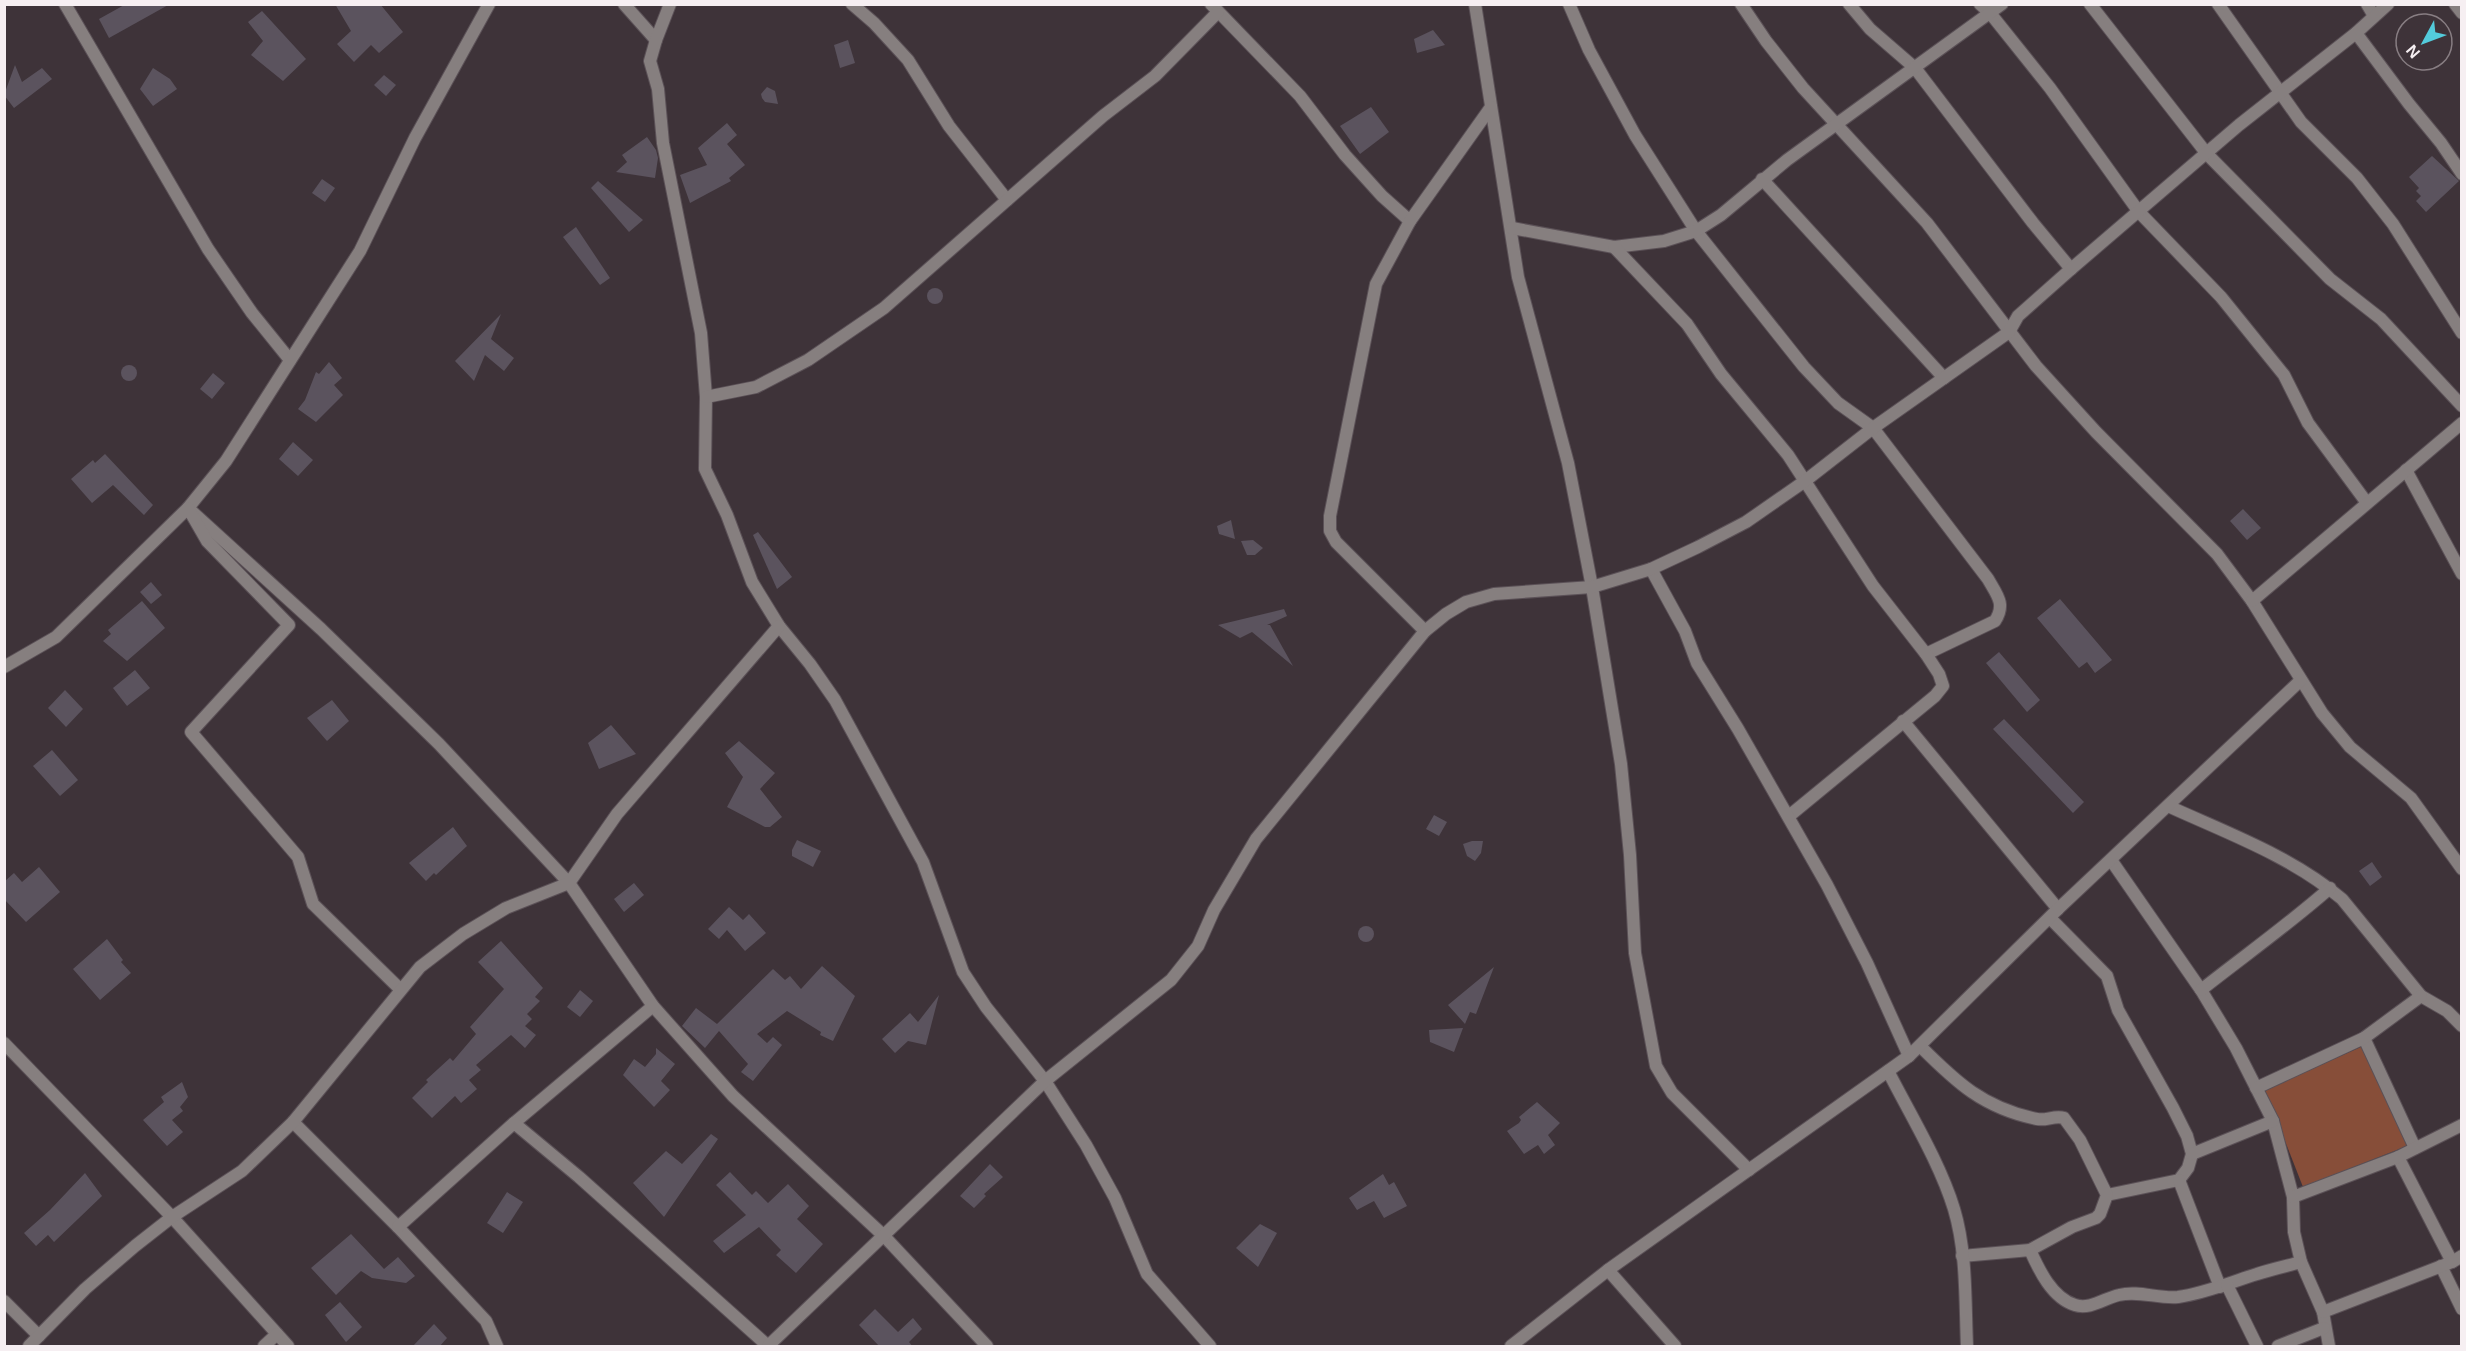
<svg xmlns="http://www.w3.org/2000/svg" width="2466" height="1351" viewBox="0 0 2466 1351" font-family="Helvetica,sans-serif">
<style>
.green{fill:#874e39}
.building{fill:#5b535e}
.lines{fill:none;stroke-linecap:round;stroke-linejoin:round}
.street-casing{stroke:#5b5157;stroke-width:14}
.street{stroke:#867f7f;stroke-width:12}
</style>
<rect width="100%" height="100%" fill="#3e3339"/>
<polygon class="green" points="2363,1046 2407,1146 2303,1187 2265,1090"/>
<g class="building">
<polygon points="126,4 170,4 109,38 99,19"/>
<polygon points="335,4 380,4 403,32 379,53 371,45 354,62 337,44 351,31"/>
<polygon points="262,11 306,59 283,81 251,55 263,41 248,22"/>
<polygon points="1433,30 1445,45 1417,53 1414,39"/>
<polygon points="848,40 855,63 840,68 834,45"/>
<polygon points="15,65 22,82 42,68 52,79 14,108 4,95"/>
<polygon points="153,68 170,79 177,89 153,106 140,89"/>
<polygon points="384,75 396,85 386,96 374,85"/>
<polygon points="767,87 775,91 778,104 765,102 762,98 761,94"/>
<polygon points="1371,107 1389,132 1360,154 1340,126"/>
<polygon points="727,123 737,135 727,144 745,165 729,178 731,181 690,203 680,175 707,165 698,148"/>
<polygon points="647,137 656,150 658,158 655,178 616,172 627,162 622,155"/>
<polygon points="2432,156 2459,181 2426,212 2416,201 2421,196 2416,191 2419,188 2409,177"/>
<polygon points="322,179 335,188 325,202 312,193"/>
<polygon points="598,181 643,220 629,232 591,188"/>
<polygon points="576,227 610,278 600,285 563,237"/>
<circle cx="935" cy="296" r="8"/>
<polygon points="501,314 491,339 514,358 504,371 485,355 474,381 455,361"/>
<polygon points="329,362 342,378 334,385 343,395 316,422 298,409 305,400 316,372 319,374"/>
<circle cx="129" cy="373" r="8"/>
<polygon points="213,373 225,383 212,399 200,389"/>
<polygon points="293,442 313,460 298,476 279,459"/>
<polygon points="105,454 153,505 144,515 113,485 92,503 71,479 93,460 95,463"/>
<polygon points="2243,509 2261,528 2247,540 2230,521"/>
<polygon points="1231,520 1235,539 1219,534 1217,526"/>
<polygon points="758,532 792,577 777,589 753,535"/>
<polygon points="1253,540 1263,548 1255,555 1247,555 1241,541"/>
<polygon points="151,582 162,595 151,604 140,592"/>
<polygon points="2060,599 2112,660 2095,673 2087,662 2079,668 2037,618"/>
<polygon points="142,601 165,628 127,661 103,641 111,634 108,630"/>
<polygon points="1284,609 1287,616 1267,625 1270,625 1293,666 1252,632 1240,638 1218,625"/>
<polygon points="1999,652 2040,700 2027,712 1986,663"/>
<polygon points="135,670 150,688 127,706 113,688"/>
<polygon points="65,690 83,709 66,727 48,708"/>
<polygon points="332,700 349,721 327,741 307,718"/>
<polygon points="2004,719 2084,802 2073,813 1993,729"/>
<polygon points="611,725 636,754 599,769 588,743"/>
<polygon points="739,741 775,773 760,789 782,817 770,827 765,827 727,807 743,777 725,753"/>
<polygon points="52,750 78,780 60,796 33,766"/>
<polygon points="1434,815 1447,822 1439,836 1426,829"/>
<polygon points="453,827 467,846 436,875 434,873 426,881 409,863"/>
<polygon points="797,840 821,851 813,867 792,856 792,850"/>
<polygon points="1472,841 1483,841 1481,853 1475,861 1467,856 1463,844"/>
<polygon points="2372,862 2382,877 2370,886 2359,871"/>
<polygon points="39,867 60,892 26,922 4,899 4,882 14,873 22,882"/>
<polygon points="634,883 644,895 624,912 614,899"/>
<polygon points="729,907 743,920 749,914 766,933 745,951 727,930 719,939 708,929"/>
<circle cx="1366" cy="934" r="8"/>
<polygon points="107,939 123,960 121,962 131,973 100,1000 73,969"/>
<polygon points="501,941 543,988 535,997 540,1001 527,1014 532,1019 525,1026 536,1035 525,1048 511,1035 476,1065 481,1070 469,1080 477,1089 461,1103 455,1096 432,1118 412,1098 428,1082 426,1080 450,1058 453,1061 476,1034 470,1027 504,989 478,962"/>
<polygon points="822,966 855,996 833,1041 820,1035 821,1032 787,1011 757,1034 767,1043 773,1037 782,1045 753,1081 741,1072 748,1064 719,1031 705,1048 682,1026 696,1008 717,1024 773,969 785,980 790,976 801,989"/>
<polygon points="1494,967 1476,1014 1470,1012 1465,1024 1448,1005"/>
<polygon points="580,990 593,1001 580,1017 567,1007"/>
<polygon points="939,995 926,1045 908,1041 895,1053 882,1039 910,1013 918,1022"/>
<polygon points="1463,1028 1454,1052 1430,1042 1429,1030"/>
<polygon points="656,1048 675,1064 661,1081 670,1090 654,1107 623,1075 634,1059 645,1067 656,1054"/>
<polygon points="182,1082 188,1097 180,1107 183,1111 172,1120 183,1132 167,1146 143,1120 164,1102 161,1097"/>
<polygon points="1537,1102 1560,1123 1548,1135 1555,1145 1544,1154 1538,1145 1524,1154 1507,1131 1519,1123 1521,1120 1519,1117"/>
<polygon points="711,1134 718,1139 664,1217 633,1183 666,1151 682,1164"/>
<polygon points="990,1164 1003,1177 984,1194 986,1196 974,1208 960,1196"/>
<polygon points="730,1172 752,1195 756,1191 768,1203 788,1184 809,1206 797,1219 823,1244 796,1273 776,1255 781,1250 759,1227 724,1253 713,1241 746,1215 716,1185"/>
<polygon points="85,1173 102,1196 54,1242 48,1235 36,1246 24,1233 50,1210"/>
<polygon points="1383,1174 1389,1185 1394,1182 1407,1206 1384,1218 1374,1201 1357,1210 1349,1198"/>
<polygon points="507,1192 523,1202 503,1233 487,1223"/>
<polygon points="1260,1224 1277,1233 1258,1267 1236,1248"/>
<polygon points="351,1234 384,1269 398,1257 415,1276 406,1283 372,1278 361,1271 336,1295 311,1268"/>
<polygon points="340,1302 362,1327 346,1342 325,1315"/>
<polygon points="875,1309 898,1332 913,1318 922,1329 909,1342 913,1347 880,1347 859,1325"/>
<polygon points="434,1324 447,1338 439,1347 412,1347"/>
</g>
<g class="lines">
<defs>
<g id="street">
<polyline points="65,4 208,249 252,313 290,360"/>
<polyline points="489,4 415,138 360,251 226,461 188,508 321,629 439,744 569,883 653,1006 733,1096 884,1236 987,1346"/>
<polyline points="624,4 656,40"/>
<polyline points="670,4 656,40 650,61 658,89 663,143 701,333 706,397 705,469 727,515 752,582 779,626 810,664 835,700 923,862 963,972 986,1007 1045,1081 1086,1145 1115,1198 1147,1274 1210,1346"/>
<polyline points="852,4 874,23 908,60 949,126 1007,200"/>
<polyline points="1211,4 1300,96 1345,155 1382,196 1410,221"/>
<polyline points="1475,4 1518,277 1568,463 1592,587 1621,764 1630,855 1635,953 1656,1066 1672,1093 1749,1170"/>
<path d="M1569,4L1589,50L1635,135L1696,231L1804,367L1838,403L1873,428L1988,579C1997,595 2006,604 1995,621L1926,654"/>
<polyline points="1741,4 1766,41 1803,88 1927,223 2036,366 2096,432 2217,554 2252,601 2322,713 2350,747 2411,798 2462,869"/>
<polyline points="1849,4 1870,29 1915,68 2033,223 2071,269"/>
<polyline points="1980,4 1990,13 2050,88 2139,212 2221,297 2284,375 2308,423 2367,503"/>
<polyline points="2090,4 2207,154 2330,279 2381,319 2462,406"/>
<polyline points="2218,4 2301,122 2357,178 2393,224 2462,333"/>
<polyline points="2367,4 2374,16"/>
<polyline points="2455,4 2462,13"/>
<polyline points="2356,33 2409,104 2441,143 2462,174"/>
<polyline points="1762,179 1944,378"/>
<polyline points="1512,228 1614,247 1664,241 1696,231 1721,215 1787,160 2002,4"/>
<polyline points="1614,247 1687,324 1721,374 1788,455 1873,586 1926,654 1939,674 1943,686 1935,696 1789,816"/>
<polyline points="706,397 756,387 808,360 884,308 1103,116 1155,76 1218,12"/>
<polyline points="2406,470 2462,574"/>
<polyline points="1651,569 1685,631 1697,663 1738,729 1827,885 1867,963 1909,1056"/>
<polyline points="2252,601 2462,423"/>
<polyline points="1425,631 1336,542 1330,531 1330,516 1376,284 1410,221 1491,107"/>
<polyline points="4,667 56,637 188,508 207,541 289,625 191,732 298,857 313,904 400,989"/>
<polyline points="1903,721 2058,909"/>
<path d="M2168,806C2227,833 2291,856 2342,899L2421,996L2447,1011L2462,1026"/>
<polyline points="2111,860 2201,990 2236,1048 2273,1121 2293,1197 2294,1232 2301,1262 2323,1312 2329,1346"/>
<polyline points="2050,918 2107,976 2118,1010 2173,1108 2187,1136 2192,1154 2188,1168 2179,1180 2107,1195"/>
<path d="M2201,990C2244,956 2288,925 2330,888"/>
<polyline points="2364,1038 2415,1148"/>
<polyline points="4,1043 172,1217 288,1346"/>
<path d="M1920,1046C1956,1082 1983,1108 2037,1119C2046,1121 2055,1115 2064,1118L2080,1140L2107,1195L2100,1214L2096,1218L2072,1227L2030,1250L1962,1256"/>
<path d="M1888,1071C1910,1114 1940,1163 1954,1209C1967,1252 1965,1302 1967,1346"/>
<polyline points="2256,1088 2364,1038 2421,996"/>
<polyline points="293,1122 398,1227 486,1321 497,1346"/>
<polyline points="514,1123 653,1006"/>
<polyline points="2192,1154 2273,1121"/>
<polyline points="2398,1157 2452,1262"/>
<polyline points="2179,1180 2220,1287"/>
<polyline points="2293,1197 2398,1157 2462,1125"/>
<polyline points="398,1227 514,1123 579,1177 768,1346"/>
<path d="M2030,1250C2039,1270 2052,1298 2075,1305C2090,1310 2105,1298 2119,1295C2139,1290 2158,1299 2178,1297C2206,1293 2231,1282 2257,1274C2272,1269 2287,1266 2301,1262"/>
<polyline points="2441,1266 2462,1309"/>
<polyline points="1608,1270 1675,1346"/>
<polyline points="2227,1285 2257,1346"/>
<polyline points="4,1301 39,1336"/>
<polyline points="2323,1312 2452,1262 2462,1256"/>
<polyline points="29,1346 85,1289 135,1246 172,1217 242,1171 293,1122 420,967 463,934 506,908 569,883 617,814 779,626"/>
<polyline points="264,1346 277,1334"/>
<polyline points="768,1346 1045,1081 1171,980 1198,946 1214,910 1256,839 1425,631 1446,614 1466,602 1494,594 1592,587 1651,569 1698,547 1746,522 1805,481 1873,428 2009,332 2018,316 2071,269 2239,125 2356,33 2388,4"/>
<polyline points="1511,1346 1608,1270 1909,1056 2058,909 2301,680"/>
<polyline points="2278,1346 2324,1328"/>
</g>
</defs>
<use href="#street" class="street-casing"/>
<use href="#street" class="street"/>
</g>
<rect width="2466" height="1351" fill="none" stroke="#f6eff2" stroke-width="12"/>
<g transform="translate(2424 42) rotate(229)"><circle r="28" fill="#3e3339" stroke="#887e83" stroke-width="1.5"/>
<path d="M0-4.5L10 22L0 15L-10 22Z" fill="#53cbdb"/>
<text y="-9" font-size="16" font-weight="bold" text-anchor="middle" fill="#f6eff2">N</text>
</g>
</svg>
